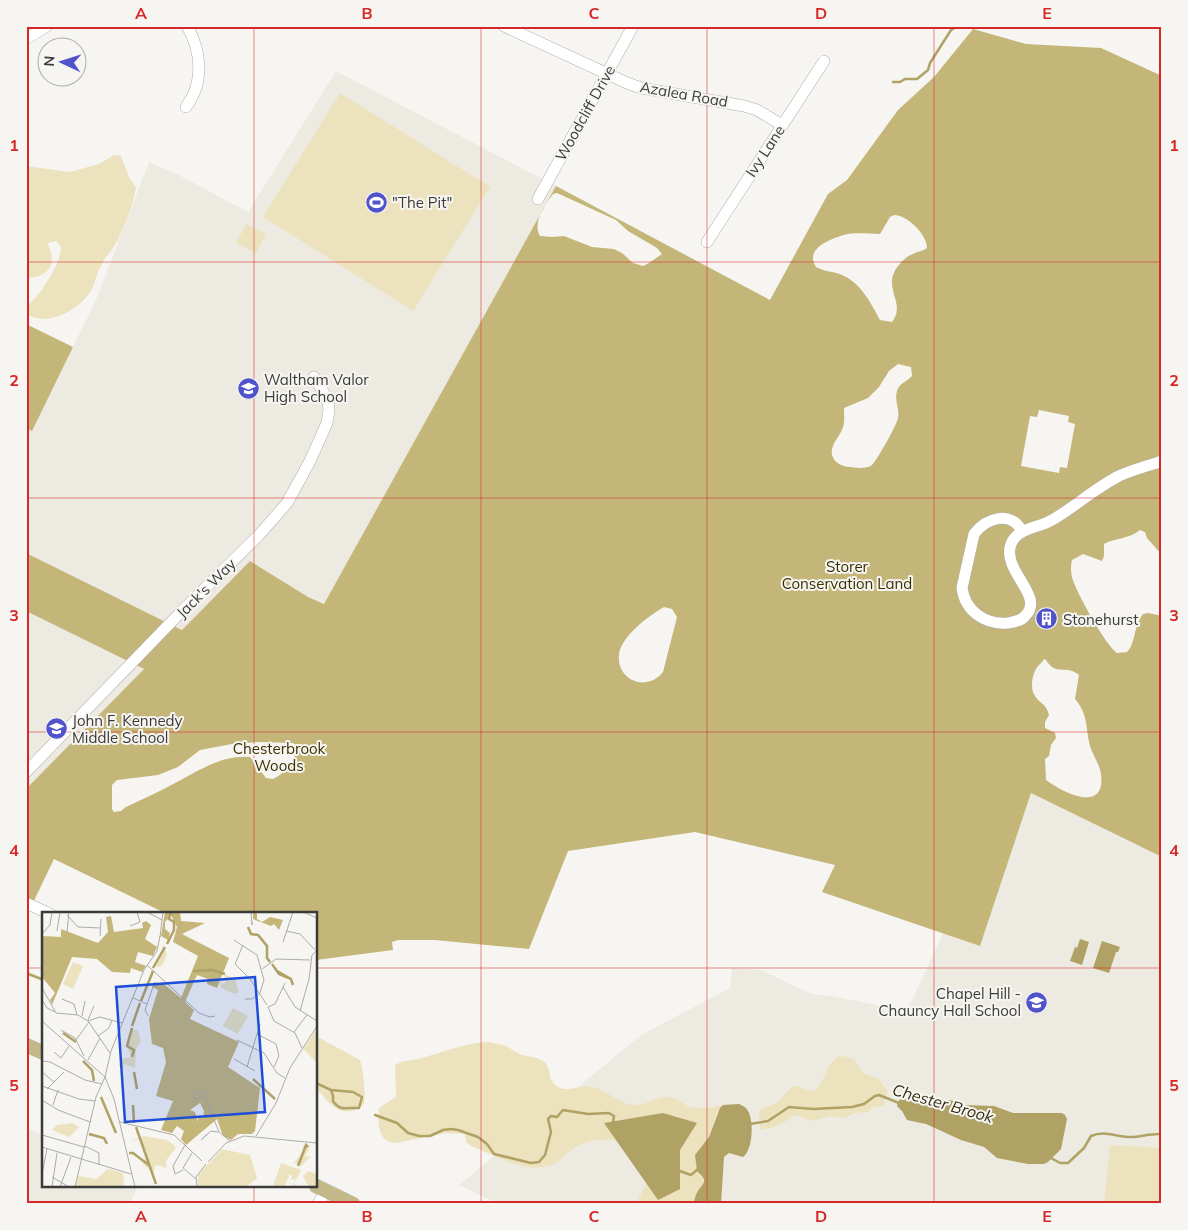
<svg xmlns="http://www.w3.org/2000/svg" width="1188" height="1230" viewBox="0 0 1188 1230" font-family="Mulish,sans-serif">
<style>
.built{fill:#edebe1}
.green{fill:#ece3be}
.forest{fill:#c4b678;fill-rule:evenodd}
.water{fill:#b0a164}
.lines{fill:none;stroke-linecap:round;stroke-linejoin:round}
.stream{stroke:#b0a164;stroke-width:2.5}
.minor-casing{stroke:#afaeab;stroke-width:12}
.major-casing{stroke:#d0d0cf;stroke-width:15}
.minor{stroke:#fff;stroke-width:11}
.major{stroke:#c2b889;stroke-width:14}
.grid{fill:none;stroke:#d62828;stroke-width:1;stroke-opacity:0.55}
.labels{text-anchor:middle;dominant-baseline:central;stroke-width:4;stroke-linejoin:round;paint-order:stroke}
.street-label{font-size:15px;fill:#3b3b39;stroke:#f6f5f2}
.poi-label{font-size:15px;fill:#3b3b39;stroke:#f6f5f2;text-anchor:start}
.park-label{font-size:15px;fill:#3b3100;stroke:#f6f5f2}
.water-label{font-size:16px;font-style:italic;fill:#332d10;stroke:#f6f5f2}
.inset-river{fill:none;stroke:#b0a164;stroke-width:2.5}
.inset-road{fill:none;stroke:#ababa8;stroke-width:1}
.view{fill:#1d4ed8;fill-opacity:0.15;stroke:#1d4ed8;stroke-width:2.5}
.inset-edge{fill:none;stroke:#3b3b39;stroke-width:2.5}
.neatline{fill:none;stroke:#d62828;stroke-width:2}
.grid-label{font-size:16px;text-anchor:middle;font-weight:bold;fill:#d62828}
</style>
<rect width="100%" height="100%" fill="#f6f5f2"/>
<g class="built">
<polygon points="336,71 556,186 324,604 308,597 250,561 182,630 26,553 26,428 32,430 96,300 149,162 177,174 248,212"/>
<polygon points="26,611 144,669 26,789"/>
<polygon points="1031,793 1162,857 1162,1204 498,1204 459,1185 641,1035 730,988 732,968 761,970 811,994 832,996 907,1011 943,933 980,946"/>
<polygon points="26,1127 44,1137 44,1186 138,1186 130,1204 26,1204"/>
</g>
<g class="green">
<polygon points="340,93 490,187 413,311 263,217"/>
<path d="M114,155L121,156L130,179L136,187C135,200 121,237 113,248C110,253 104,258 102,264C97,271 96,281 92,289C81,309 49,328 26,314C26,304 35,299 41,291C49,279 61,261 61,247L56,241L48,243C49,249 52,253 52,259C52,273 38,278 26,278V166L70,172L99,164Z"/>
<polygon points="246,224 266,234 256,253 236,243"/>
<path d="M316,1036L360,1060C363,1068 366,1096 364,1104C349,1117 336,1112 324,1097C322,1094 317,1091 316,1088C314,1082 316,1045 316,1036Z"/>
<path d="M488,1042L504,1045L522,1055L537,1058L545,1062L549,1070L551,1080C564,1098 577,1083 593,1087C607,1090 617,1102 631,1105C645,1107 655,1096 668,1097C677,1097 681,1103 688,1106C698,1110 713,1107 723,1105L717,1112L709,1137L698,1151L699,1173L702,1175C707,1185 699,1186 696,1195C695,1198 694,1201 693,1204H636L646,1184L645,1175L618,1140C601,1139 583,1140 570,1151C564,1156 559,1163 552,1165C524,1174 496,1156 471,1146L466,1142L465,1134L446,1133L396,1143C378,1143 377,1122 379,1108L396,1097L395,1065C403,1060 409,1061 418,1059C442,1053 462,1043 488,1042Z"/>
<path d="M840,1056C859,1058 854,1061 863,1073L879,1079L888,1092L883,1106L873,1107L867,1112L855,1113L845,1118L830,1116L813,1121L795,1115C790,1117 789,1120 784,1122C780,1125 765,1130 760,1130L759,1113L762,1108C767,1106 773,1105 777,1102C788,1093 792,1078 807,1091L815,1090C827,1080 825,1063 840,1056Z"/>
<polygon points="1110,1145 1162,1148 1162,1204 1104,1204"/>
</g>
<g class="forest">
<path d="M973,29L1026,44L1101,48L1162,76V555L1147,538L1145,532L1140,530C1129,539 1115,538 1104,544V556L1102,561L1083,554L1072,560C1070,567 1071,576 1074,583C1080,598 1104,643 1117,653L1127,652C1136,643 1133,627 1143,614L1148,613L1162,616V857L1031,793L980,946L822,892L835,865L695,832L568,851L529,949L435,940H398L392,942L393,950L316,960V914H167L54,859L29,911L26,910V789L144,669L26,611V553L182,630L250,561L308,597L324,604L556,186L770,300L828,194L847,180L898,110L934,77ZM557,193L616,220L628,231L657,248L662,254L649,263L643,266L633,263L622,253L614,249L592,247L564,236L552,237L540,236C532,222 545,205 553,194ZM894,215C907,215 927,234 927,248C922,252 918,251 913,254C907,256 902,261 898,266C881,288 907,303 892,322L880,320C871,303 861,283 842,275C833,271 825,272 816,267C804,249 830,239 844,235C855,232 869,234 880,234L890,217ZM898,364L911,367L912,376C907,382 899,383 897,391C894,401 900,409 898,418C897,425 877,460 872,465C867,469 856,468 850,467C843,467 834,463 832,455C830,444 840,437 843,427C845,421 844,415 844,408L868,398L879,387L889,371ZM1039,410L1069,416L1068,422L1075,424L1067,468L1060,467L1059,473L1021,466L1030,416L1037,417ZM664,607L672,609L677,617L663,672C646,693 616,680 619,654C622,635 649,616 664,607ZM1044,659L1046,660C1056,677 1067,664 1079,675L1075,699C1087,713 1086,725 1089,742C1091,753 1099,762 1101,774C1106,815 1062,792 1046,780L1045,759L1049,756L1051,745L1056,738L1055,733L1045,728V722L1049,715C1046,703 1040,704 1035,696C1030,690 1032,675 1036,669C1038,665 1042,663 1044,659ZM258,742L293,743L297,746C296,759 286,773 273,779L266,778L250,757C221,755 200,770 175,783C159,792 142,799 126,807L121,811L114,812L112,809V785L117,780L158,775L178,767L200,750L232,744Z"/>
<polygon points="26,324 73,347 32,431 26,428"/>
</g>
<g class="water">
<polygon points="1080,939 1089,942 1082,965 1070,961 1075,947 1077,948"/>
<polygon points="1102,941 1120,947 1118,952 1116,952 1109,973 1093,968"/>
<polygon points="902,1099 950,1100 964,1105 994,1106 1013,1113 1062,1113 1065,1115 1067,1119 1061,1149 1048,1162 1044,1164 1028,1164 997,1158 984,1147 961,1140 926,1124 907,1120 902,1111 897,1106 899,1100"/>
<path d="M739,1104C743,1106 746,1107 748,1111C754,1121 753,1150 743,1157L729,1153L724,1157L721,1204H693C695,1200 695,1195 698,1191C706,1180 707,1181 697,1171L695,1155L709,1137L720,1108L723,1105Z"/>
<polygon points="663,1113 697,1123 680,1150 680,1189 658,1200 604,1123"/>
</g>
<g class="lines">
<g class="stream">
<polyline points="893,82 900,82 905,79 917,79 928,70 930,63 951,30 958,26"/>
<polyline points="26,973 44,980"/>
<path d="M316,1083L331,1090L353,1092L362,1097L359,1108C348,1107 340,1112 333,1101V1096L331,1090"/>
<polyline points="375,1115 397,1123 408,1133 419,1136 430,1136 443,1130 451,1129 458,1130 478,1137 487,1144 494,1154 531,1163 539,1162 545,1155 551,1132 548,1119 551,1116 557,1117 563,1110 588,1114 609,1113 614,1116 613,1123"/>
<polyline points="750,1124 768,1121 789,1107 813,1109 852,1107 864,1104 875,1096 879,1095 899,1103"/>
<path d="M1051,1158L1060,1163H1068L1084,1148L1091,1136C1105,1130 1116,1137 1130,1137C1141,1137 1151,1133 1162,1134"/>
<polyline points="677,1170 691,1175 698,1169"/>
</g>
<defs>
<g id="minor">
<polyline points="504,26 627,83 641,88 744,106 757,110 782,125"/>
<polyline points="26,39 47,26"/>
<path d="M186,107C204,83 202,52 187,26"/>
<polyline points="538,199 633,26"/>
<polyline points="707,242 824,61"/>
<path d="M1022,531C1011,510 986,518 974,534L962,588C965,611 985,625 1008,623C1014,622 1021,621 1025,616C1046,596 1001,571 1011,544C1017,528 1039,528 1052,520C1075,507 1095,488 1119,476C1132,470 1148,466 1162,461"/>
<polyline points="26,772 181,612 259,535 287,503 309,463 327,423 329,410 328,400 314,377"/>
<polyline points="26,903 50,914"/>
<polyline points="318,1204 326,1190"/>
</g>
<g id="major">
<polyline points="26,1045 44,1053"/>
<polyline points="316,1186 353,1204"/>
</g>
</defs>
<use href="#minor" class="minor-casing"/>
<use href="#major" class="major-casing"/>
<use href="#minor" class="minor"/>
<use href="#major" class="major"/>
</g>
<path class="grid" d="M254,26V914M481,26V1204M707,26V1204M934,26V1204M26,262H1162M26,498H1162M26,732H1162M26,968H44M316,968H1162M254,1186V1204"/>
<defs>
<symbol id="stadium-disc" viewBox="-11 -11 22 22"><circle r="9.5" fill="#5053ca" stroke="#f6f5f2"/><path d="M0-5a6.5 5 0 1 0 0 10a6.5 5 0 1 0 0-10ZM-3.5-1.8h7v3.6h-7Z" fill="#fff"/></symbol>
<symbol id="school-disc" viewBox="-11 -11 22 22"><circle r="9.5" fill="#5053ca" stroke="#f6f5f2"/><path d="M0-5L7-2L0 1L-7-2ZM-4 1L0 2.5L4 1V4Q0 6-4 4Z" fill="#fff"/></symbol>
<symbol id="building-disc" viewBox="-11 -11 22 22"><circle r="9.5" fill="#5053ca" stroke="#f6f5f2"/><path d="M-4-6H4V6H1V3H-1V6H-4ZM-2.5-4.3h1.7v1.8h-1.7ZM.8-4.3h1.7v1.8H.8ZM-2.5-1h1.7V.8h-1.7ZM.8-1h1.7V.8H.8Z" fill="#fff"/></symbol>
</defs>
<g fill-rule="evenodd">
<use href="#stadium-disc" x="364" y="190" width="25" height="25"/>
<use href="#school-disc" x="236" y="376" width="25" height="25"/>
<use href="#building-disc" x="1034" y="606" width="25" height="25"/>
<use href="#school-disc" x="44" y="716" width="25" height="25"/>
<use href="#school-disc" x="1024" y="990" width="25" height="25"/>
</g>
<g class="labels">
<g class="street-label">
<text transform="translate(684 94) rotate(10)">Azalea Road</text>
<text transform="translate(585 113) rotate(-61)">Woodcliff Drive</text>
<text transform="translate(765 151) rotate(-57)">Ivy Lane</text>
<text transform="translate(206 588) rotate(-45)">Jack's Way</text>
</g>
<g class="poi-label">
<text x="392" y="202">"The Pit"</text>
<text x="264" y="379">Waltham Valor<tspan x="264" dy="17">High School</tspan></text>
<text x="1063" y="619">Stonehurst</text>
<text x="72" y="720">John F. Kennedy<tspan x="72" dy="17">Middle School</tspan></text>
<text x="1021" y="993" text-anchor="end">Chapel Hill -<tspan x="1021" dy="17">Chauncy Hall School</tspan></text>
</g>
<g class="park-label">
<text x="847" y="566">Storer<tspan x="847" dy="17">Conservation Land</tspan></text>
<text x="279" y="748">Chesterbrook<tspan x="279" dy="17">Woods</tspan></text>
</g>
<g class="water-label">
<text transform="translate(943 1103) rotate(16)">Chester Brook</text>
</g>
</g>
<g transform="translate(42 912)">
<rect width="275" height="275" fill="#f6f5f2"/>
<path d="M121,33L125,43L120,54L114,55ZM31,50L41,54L31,77L21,72ZM182,62L193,67L197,80L193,82L179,76L178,70L182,72L184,69ZM191,96L206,104L196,122L181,114ZM275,116V151L261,137ZM89,117L96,119L99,130L94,137L93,156L81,152L82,157L76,153L80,147L89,145L85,135ZM31,211L37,215L27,225L10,218L15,213ZM102,224L125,228L134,235L124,249L125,256L114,253L111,261L103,254L98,247H106L100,231L98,227L88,229ZM261,233L268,234L263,245L269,244L259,254L252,251L262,238ZM180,237L208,243L215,266L204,275H156V263ZM239,251L259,258L252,272L257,275L250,274L254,267L249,268L250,264L243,261L247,264L242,275L231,274ZM66,257L81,261L82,275H34L36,264L54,267ZM267,259L275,262V275H267L261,264Z" fill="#ece3be"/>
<path d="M123,0H138L139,9L163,11L140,22L187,46L175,76L165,72L166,67L155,63L143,90L152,98L148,107L197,130L186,155L218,176L213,219L210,222H196L189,228L181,224L175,207L144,233L139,227L142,219L135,214L130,221L119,218L131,189L114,184L124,150L121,136L110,132L107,107L116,78L110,75L112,70L123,73L139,86L156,44L131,30L135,15L129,3L123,10V17L128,21L126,28L119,24ZM158,191L162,199L161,206L156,204V210L153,200L148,198ZM211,0L215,1V7L220,10L228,5L241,8L237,18L232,12L229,14L211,7ZM69,4L72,20L101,16L100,11L104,9L109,13L103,27L115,35L111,44L96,40L93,50L104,54L100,60L89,56L88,61L70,60L55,47L30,45L10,93L8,88L13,81L0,65V24L19,25V17L56,31L66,20L64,5Z" fill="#c4b678" fill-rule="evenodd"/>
<path class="inset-river" d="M206,15L209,22L216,23L225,34V46L228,50M125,32L132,18V10L127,7L129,0M230,52L237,62L249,67L251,73M111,56L123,35M151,59L170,58L183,62M235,59L249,67M99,89L111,59M90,114L98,91M90,116L85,134L92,138L90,145M21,121L34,130M41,149L50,158L52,169M92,160L95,177M211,167L233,187M59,185L74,221M91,193L92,211M94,215L114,272M47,222L62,226L65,232M87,241H91L108,254M256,254L264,233L266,235"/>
<path class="inset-road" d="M105,0L120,8M209,0L210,13V10M261,0L275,6M25,3L36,15L59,16M88,14L98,10L95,0M15,19L18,0M244,19L258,22L273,38M25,20L27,0M0,22L8,13L10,0M58,24L59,7M118,25L121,0M192,28L215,43L222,68L218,81L210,87H203M241,30L251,0M201,33L193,52L208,67L225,93M105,53L157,101L168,105L173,104M220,57L234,47L268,48M243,71L233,92L226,95L232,109L253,121L260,136M241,75L253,95L275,109M0,76L14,101L36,103L46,109L68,141M91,86L105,92M20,87L32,92L35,103M0,88L5,96L13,100M258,99L267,67L270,43L275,38M40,104L43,89M106,104L103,98L112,72M46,108L52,94M0,109L63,165M46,109L58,105L80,111M19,118L33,126L42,144M252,120L265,103M215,122L234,132L237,144L232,155M56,124L67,116L70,108M34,128L47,110M195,128L222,141L235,161L243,166M12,140L19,146L27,134M192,147L213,159M46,148L58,126M0,149L8,150L43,168L60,172M205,155L218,112L217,114M0,160L12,170M0,174L37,187L53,189M5,177L22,160M161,185L153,187L151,182L154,179L161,180L177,220L188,229M0,188L16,198L48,210M11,193L16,178M78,210L132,223L160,249M165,222L159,228L169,219L176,220M0,223L42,235M214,224L234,191L248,156L275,114M43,234L57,241V253M0,235L89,262M150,241L141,256L154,267M166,250L184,231L202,224L275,231M141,258L133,262L131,254L143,233M0,262L5,237M10,265L27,275M10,275L15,241M18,275L29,245M33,275L54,185L63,165M93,275L72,187L63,165L69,139L102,58L115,39L118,24M155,275L154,265L164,252"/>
<path class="view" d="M213,65L223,200L83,210L74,75Z"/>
<rect width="275" height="275" class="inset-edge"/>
</g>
<rect width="1188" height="1230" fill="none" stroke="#f6f5f2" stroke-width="55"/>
<g transform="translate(62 62) rotate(274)"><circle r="24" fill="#f6f5f2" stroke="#ababa8"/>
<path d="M0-4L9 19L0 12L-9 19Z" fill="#5053ca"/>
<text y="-8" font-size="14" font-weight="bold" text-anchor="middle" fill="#3b3b39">N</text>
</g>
<rect x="28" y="28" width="1132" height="1174" class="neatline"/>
<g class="grid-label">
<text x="141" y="19">A</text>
<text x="367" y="19">B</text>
<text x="594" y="19">C</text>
<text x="821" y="19">D</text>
<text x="1047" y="19">E</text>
<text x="14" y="151">1</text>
<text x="1174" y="151">1</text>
<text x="14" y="386">2</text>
<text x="1174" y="386">2</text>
<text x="14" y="621">3</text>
<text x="1174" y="621">3</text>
<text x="14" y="856">4</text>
<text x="1174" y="856">4</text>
<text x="14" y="1091">5</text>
<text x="1174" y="1091">5</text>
<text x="141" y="1222">A</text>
<text x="367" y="1222">B</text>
<text x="594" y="1222">C</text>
<text x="821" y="1222">D</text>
<text x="1047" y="1222">E</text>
</g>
</svg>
